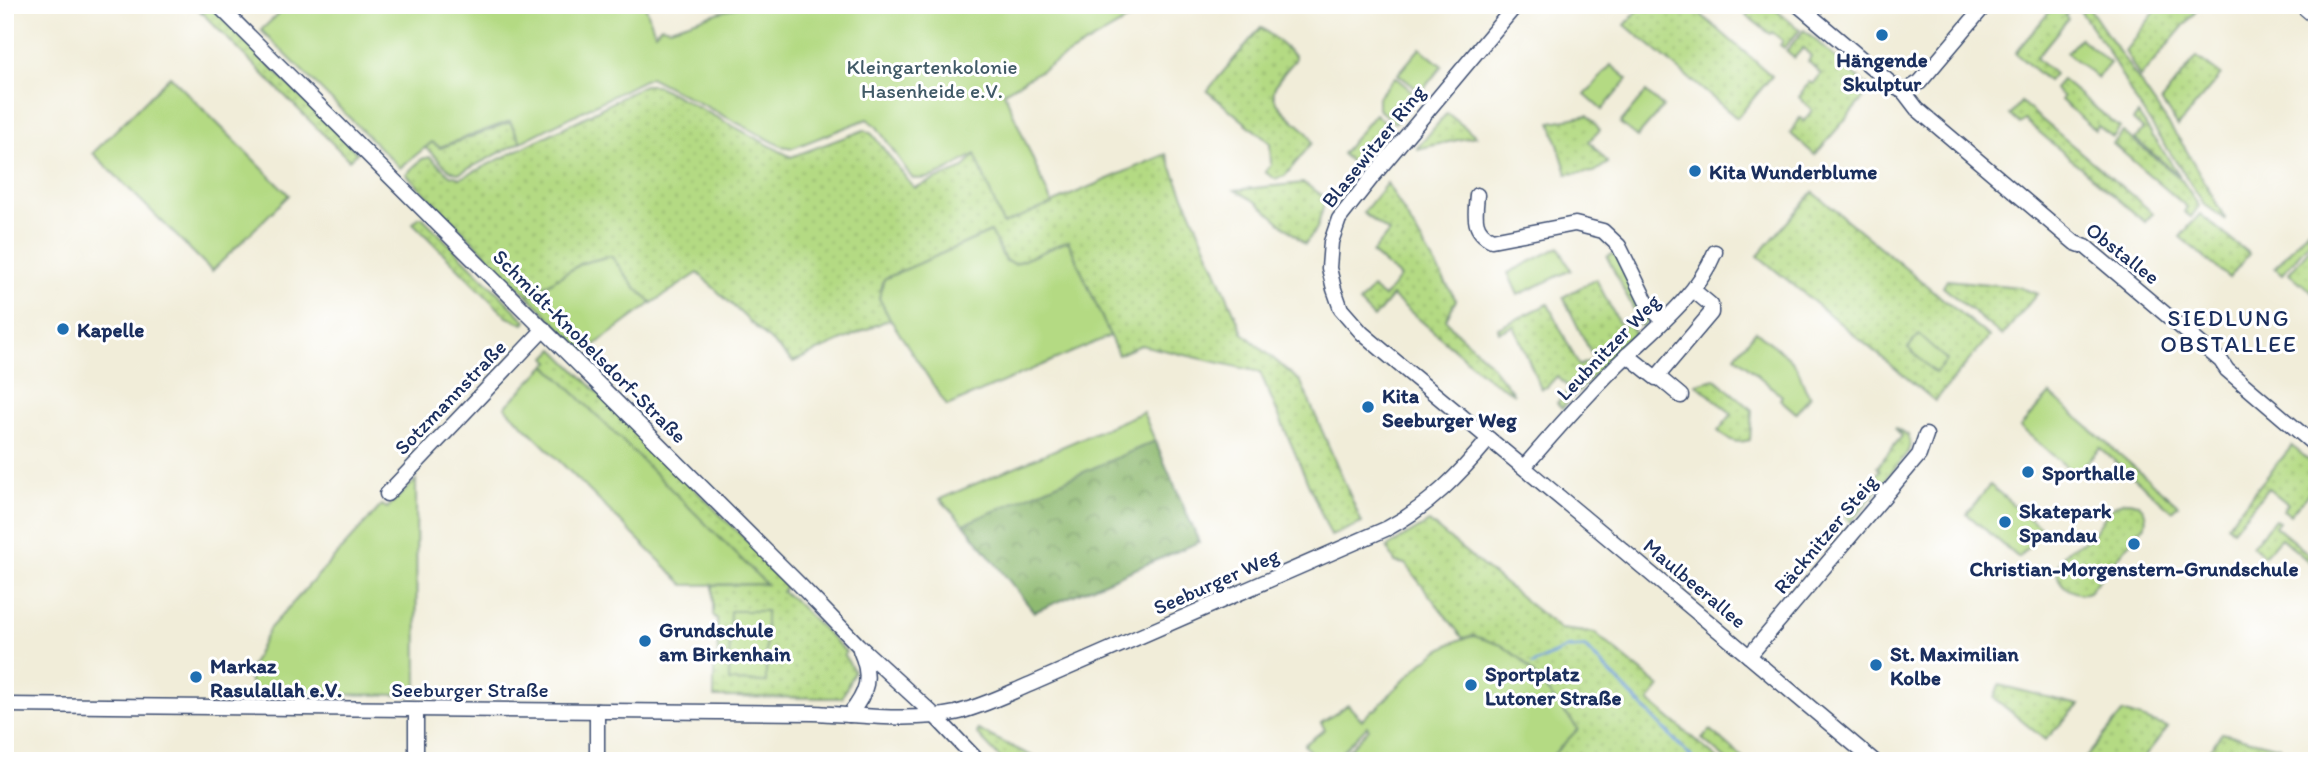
<svg xmlns="http://www.w3.org/2000/svg" width="2322" height="766" viewBox="0 0 2322 766" font-family="Itim,sans-serif">
<style>
.grass{fill:url(#grass-dots);stroke:#688470;stroke-width:2}
.forest{fill:url(#forest-crowns);stroke:#557468;stroke-width:2}
.garden{fill:#b4da83;stroke:#688470;stroke-width:2}
.lines{fill:none;stroke-linecap:round;stroke-linejoin:round}
.stream{stroke:#6a9cd5;stroke-width:3.5}
.minor-casing{stroke:#3b4c70;stroke-width:17}
.major-casing{stroke:#3b4c70;stroke-width:20}
.minor{stroke:#fff;stroke-width:14}
.major{stroke:#fff;stroke-width:18}
.poi-dot{fill:#1f6fb2;stroke:#fff;stroke-width:2.5}
.labels{text-anchor:middle;dominant-baseline:central;stroke-width:6;stroke-linejoin:round;paint-order:stroke}
.poi-label{font-size:21px;font-weight:bold;fill:#1b2f5e;stroke:#fff;text-anchor:start}
.park-label{font-size:21px;fill:#415a67;stroke:#fff}
.street-label{font-size:21px;fill:#1b2f5e;stroke:#fff}
.neighbourhood-label{font-size:23px;letter-spacing:2px;fill:#1b2f5e;stroke:#fff}
</style>
<defs>
<pattern id="grass-dots" width="8" height="8" patternUnits="userSpaceOnUse" patternTransform="scale(1.75)"><rect width="8" height="8" fill="#b4da83"/><path d="M2 2h.1M6 6h.1" fill="none" stroke="#9abb74" stroke-width="1.8" stroke-linecap="round"/></pattern>
<pattern id="forest-crowns" width="20" height="18" patternUnits="userSpaceOnUse" patternTransform="scale(1.75)"><rect width="20" height="18" fill="#8fba71"/><path d="M2 6a3 3 0 1 1 6 0M12 15a3 3 0 1 1 6 0" fill="none" stroke="#749860"/></pattern>
</defs>
<rect width="100%" height="100%" fill="#fff"/>
<filter id="ink" filterUnits="userSpaceOnUse"><feTurbulence type="fractalNoise" baseFrequency=".0143" numOctaves="2"/><feDisplacementMap in="SourceGraphic" scale="14" xChannelSelector="R" yChannelSelector="G"/><feConvolveMatrix kernelMatrix="1 2 1 2 8 2 1 2 1" color-interpolation-filters="sRGB"/></filter>
<filter id="wash" filterUnits="userSpaceOnUse"><feTurbulence type="fractalNoise" baseFrequency=".00686" numOctaves="4" result="noise"/><feDisplacementMap in="SourceGraphic" scale="28" xChannelSelector="R" yChannelSelector="G"/><feGaussianBlur stdDeviation="1.57" result="paint"/><feColorMatrix in="noise" values="0 0 0 0 0 0 0 0 0 0 0 0 0 0 0 0 0 1.4 0 .05"/><feComposite in="paint" operator="in"/></filter>
<g filter="url(#wash)">
<rect width="100%" height="100%" fill="#f1edd9"/>
<g class="grass">
<polygon points="194,5 209,5 357,153 349,160"/>
<polygon points="1642,5 1690,5 1772,76 1737,118 1625,25"/>
<polygon points="1742,5 1770,5 1800,30 1784,48 1780,45 1783,41 1772,32 1770,34 1746,15 1749,11"/>
<polygon points="2055,5 2064,5 2070,9 2065,16 2068,19 2036,58 2054,74 2048,81 2015,53"/>
<polygon points="2076,5 2087,5 2185,148 2226,220 2204,204 2132,95 2107,49"/>
<polygon points="2160,5 2190,5 2196,11 2140,78 2125,51"/>
<path d="M1261,27L1295,56V60C1266,93 1266,96 1299,125C1306,131 1310,134 1312,143L1285,176L1275,179L1265,172L1271,164L1270,143L1207,91Z"/>
<polygon points="1804,30 1871,89 1815,155 1790,133 1800,118 1804,121 1812,110 1799,97 1809,82 1813,84 1821,74 1808,61 1811,56 1803,48 1794,58 1786,51"/>
<polygon points="2197,57 2221,75 2178,126 2161,101"/>
<polygon points="2062,80 2120,128 2113,137 2098,126 2095,130 2061,100 2063,97 2054,89"/>
<polygon points="644,85 656,85 791,157 864,130 872,134 914,188 964,168 975,154 1003,224 1166,154 1243,333 1301,382 1362,523 1331,536 1260,372 1141,345 1118,355 1068,241 1015,264 1006,261 990,232 884,279 879,298 890,319 793,362 698,273 652,303 634,286 611,256 582,263 528,296 406,174 422,159 430,157 450,175 461,178 583,118"/>
<polygon points="2021,102 2153,213 2145,222 2025,120 2020,124 2010,115"/>
<polygon points="1447,113 1476,136 1417,149 1417,148"/>
<polygon points="1375,114 1391,128 1357,167 1342,154"/>
<polygon points="2138,114 2180,176 2135,139 2143,129 2133,120"/>
<polygon points="1588,115 1600,130 1589,141 1608,163 1594,172 1567,174 1551,122"/>
<path d="M510,122L521,142L460,173C446,173 437,155 425,148L432,142L440,148Z"/>
<polygon points="2123,132 2181,179 2199,206 2191,217 2184,212 2187,207 2113,144"/>
<polygon points="1304,183 1326,198 1317,228 1305,244 1258,203 1235,190"/>
<polygon points="1387,183 1456,300 1446,319 1452,328 1487,360 1514,394 1490,380 1392,296 1374,318 1359,303 1372,288 1384,297 1400,277 1372,253 1389,232 1363,213"/>
<polygon points="1813,192 1989,337 1935,401 1758,256"/>
<polygon points="2200,214 2249,254 2229,278 2180,237"/>
<polygon points="419,217 422,217 526,321 524,324 507,317 413,223"/>
<polygon points="2310,227 2317,233 2282,274 2275,268"/>
<polygon points="2317,239 2317,295 2316,296 2289,273"/>
<polygon points="1616,252 1652,316 1642,327 1639,323 1632,328 1636,333 1562,408 1557,403 1570,389 1557,376 1547,387 1541,389 1514,326 1499,332 1498,328 1548,304 1579,366 1594,359 1563,297 1596,279 1621,327 1638,318 1607,257"/>
<polygon points="1947,280 2019,287 2037,294 2002,336 1943,287"/>
<polygon points="554,349 788,582 782,592 793,599 846,652 844,655 854,671 842,698 714,697 714,666 718,663 717,619 713,615 713,585 765,584 546,365 550,362 546,357"/>
<path d="M1715,379L1752,410L1750,440C1735,444 1730,441 1718,431L1732,414L1696,384Z"/>
<polygon points="1895,428 1908,435 1910,444 1908,452 1851,522 1844,516 1850,509 1848,507 1880,470 1877,467 1902,436"/>
<polygon points="2292,446 2317,467 2317,491 2313,488 2290,515 2283,510 2288,504 2268,488 2233,530 2227,525"/>
<path d="M2126,501C2141,501 2148,511 2145,525L2089,592C2082,595 2075,593 2068,589C2051,577 2056,561 2070,549C2076,544 2084,543 2089,538C2104,525 2104,506 2126,501Z"/>
<polygon points="2275,519 2279,521 2275,526 2317,561 2317,578 2311,573 2315,567 2281,538 2264,556 2252,546"/>
<polygon points="1429,522 1560,629 1595,633 1660,687 1649,701 1720,761 1547,761 1578,729 1521,659 1474,636 1463,638 1405,564 1395,562 1387,547"/>
<polygon points="1999,685 2079,705 2045,740 1994,698"/>
<polygon points="2123,712 2168,727 2141,761 2083,761"/>
<polygon points="978,730 1042,761 1003,761 977,734"/>
<polygon points="1710,730 1747,761 1728,761 1702,739"/>
<polygon points="2222,733 2280,747 2267,761 2201,761"/>
</g>
<polygon class="forest" points="1155,441 1199,542 1034,612 964,524"/>
<g class="garden">
<path d="M288,5H645L655,33L661,26L670,28L743,5H1153L1004,92L1052,204L1003,224L975,154C958,164 933,183 912,178L877,127L867,119L793,148L781,146L650,77L521,142L510,121L440,147L432,142L400,168L261,30Z"/>
<polygon points="2080,38 2110,63 2097,78 2067,53"/>
<polygon points="1420,48 1442,66 1421,92 1398,74"/>
<polygon points="1611,65 1628,79 1602,110 1585,95"/>
<polygon points="170,76 289,195 212,271 93,153"/>
<polygon points="1395,77 1418,96 1395,123 1378,109 1378,97"/>
<polygon points="1646,92 1663,107 1637,137 1620,123"/>
<polygon points="991,232 1005,261 1015,264 1068,241 1110,336 947,406 890,319 879,298 884,279"/>
<polygon points="1559,247 1571,270 1518,295 1508,273"/>
<polygon points="611,256 634,286 652,303 585,352 528,296 583,263"/>
<path d="M1756,331C1768,342 1785,352 1795,365C1803,375 1801,386 1810,396L1796,413L1780,399L1782,396L1735,356Z"/>
<polygon points="1919,335 1947,360 1935,373 1908,348"/>
<polygon points="546,365 737,555 766,584 684,585 505,407"/>
<polygon points="2050,394 2178,505 2172,511 2100,448 2076,475 2020,427"/>
<polygon points="1143,412 1155,441 964,524 940,499"/>
<polygon points="416,480 417,695 253,694 248,673 269,629 382,505 387,508"/>
<polygon points="1990,485 2043,530 2019,558 1967,514"/>
<polygon points="730,611 766,611 766,682 729,681"/>
<path d="M1474,636L1501,645L1521,659L1578,729L1547,761H1338L1369,729L1367,726L1333,761H1318L1304,745L1325,729L1321,723L1348,705L1362,720L1373,709L1375,710C1403,682 1433,643 1474,636Z"/>
</g>
<g class="lines">
<polyline class="stream" points="1533,664 1567,648 1585,647 1695,761"/>
</g>
</g>
<g filter="url(#ink)">
<g class="lines">
<defs>
<g id="minor">
<polyline points="218,5 798,583 858,645 934,715 978,761"/>
<polyline points="1516,5 1373,176 1339,219 1331,242 1329,268 1334,289 1341,309 1362,333 1401,366 1581,515 1874,761"/>
<polyline points="1798,5 1895,87 1904,92 1917,109 2075,243 2086,247 2221,361 2227,370 2317,447"/>
<polyline points="1904,92 1920,82 1985,5"/>
<path d="M1477,195C1475,215 1472,231 1492,240L1575,224L1603,231L1619,246L1648,305L1663,320"/>
<polyline points="1627,355 1656,378 1711,313 1711,305 1693,290"/>
<polyline points="1657,376 1681,396"/>
<path d="M1524,467C1554,432 1585,397 1618,364C1653,330 1696,298 1715,252"/>
<polyline points="387,494 544,329"/>
<polyline points="1749,656 1919,455 1926,435"/>
<path d="M5,705L814,713C859,715 911,722 955,713C981,707 1007,694 1031,684L1388,528C1429,506 1459,475 1489,439"/>
<path d="M849,715C868,692 872,677 860,650"/>
<polyline points="416,761 416,710"/>
<polyline points="597,761 597,711"/>
</g>
<polyline id="major" points="2304,5 2317,16"/>
</defs>
<use href="#minor" class="minor-casing"/>
<use href="#major" class="major-casing"/>
<use href="#minor" class="minor"/>
<use href="#major" class="major"/>
</g>
</g>
<g class="poi-dot">
<circle cx="1882" cy="35" r="7"/>
<circle cx="1695" cy="171" r="7"/>
<circle cx="63" cy="329" r="7"/>
<circle cx="1368" cy="407" r="7"/>
<circle cx="2028" cy="472" r="7"/>
<circle cx="2005" cy="522" r="7"/>
<circle cx="2134" cy="544" r="7"/>
<circle cx="645" cy="641" r="7"/>
<circle cx="1876" cy="665" r="7"/>
<circle cx="196" cy="677" r="7"/>
<circle cx="1471" cy="685" r="7"/>
</g>
<g class="labels">
<g class="poi-label">
<text x="1882" y="59" text-anchor="middle">Hängende<tspan x="1882" dy="24">Skulptur</tspan></text>
<text x="1709" y="171">Kita Wunderblume</text>
<text x="77" y="329">Kapelle</text>
<text x="1382" y="395">Kita<tspan x="1382" dy="24">Seeburger Weg</tspan></text>
<text x="2042" y="472">Sporthalle</text>
<text x="2019" y="510">Skatepark<tspan x="2019" dy="24">Spandau</tspan></text>
<text x="2134" y="568" text-anchor="middle">Christian-Morgenstern-Grundschule</text>
<text x="659" y="629">Grundschule<tspan x="659" dy="24">am Birkenhain</tspan></text>
<text x="1890" y="653">St. Maximilian<tspan x="1890" dy="24">Kolbe</tspan></text>
<text x="210" y="665">Markaz<tspan x="210" dy="24">Rasulallah e.V.</tspan></text>
<text x="1485" y="673">Sportplatz<tspan x="1485" dy="24">Lutoner Straße</tspan></text>
</g>
<g class="park-label">
<text x="932" y="66">Kleingartenkolonie<tspan x="932" dy="24">Hasenheide e.V.</tspan></text>
</g>
<g class="street-label">
<text transform="translate(1373 146) rotate(-51)">Blasewitzer Ring</text>
<text transform="translate(2123 253) rotate(38)">Obstallee</text>
<text transform="translate(590 346) rotate(45)">Schmidt-Knobelsdorf-Straße</text>
<text transform="translate(1608 347) rotate(-46)">Leubnitzer Weg</text>
<text transform="translate(450 397) rotate(-46)">Sotzmannstraße</text>
<text transform="translate(1825 534) rotate(-50)">Räcknitzer Steig</text>
<text transform="translate(1216 581) rotate(-24)">Seeburger Weg</text>
<text transform="translate(1695 583) rotate(40)">Maulbeerallee</text>
<text x="470" y="689">Seeburger Straße</text>
</g>
<g class="neighbourhood-label">
<text x="2229" y="318">SIEDLUNG<tspan x="2229" dy="26">OBSTALLEE</tspan></text>
</g>
</g>
<rect width="2322" height="766" fill="none" stroke="#fff" stroke-width="28"/>
</svg>
